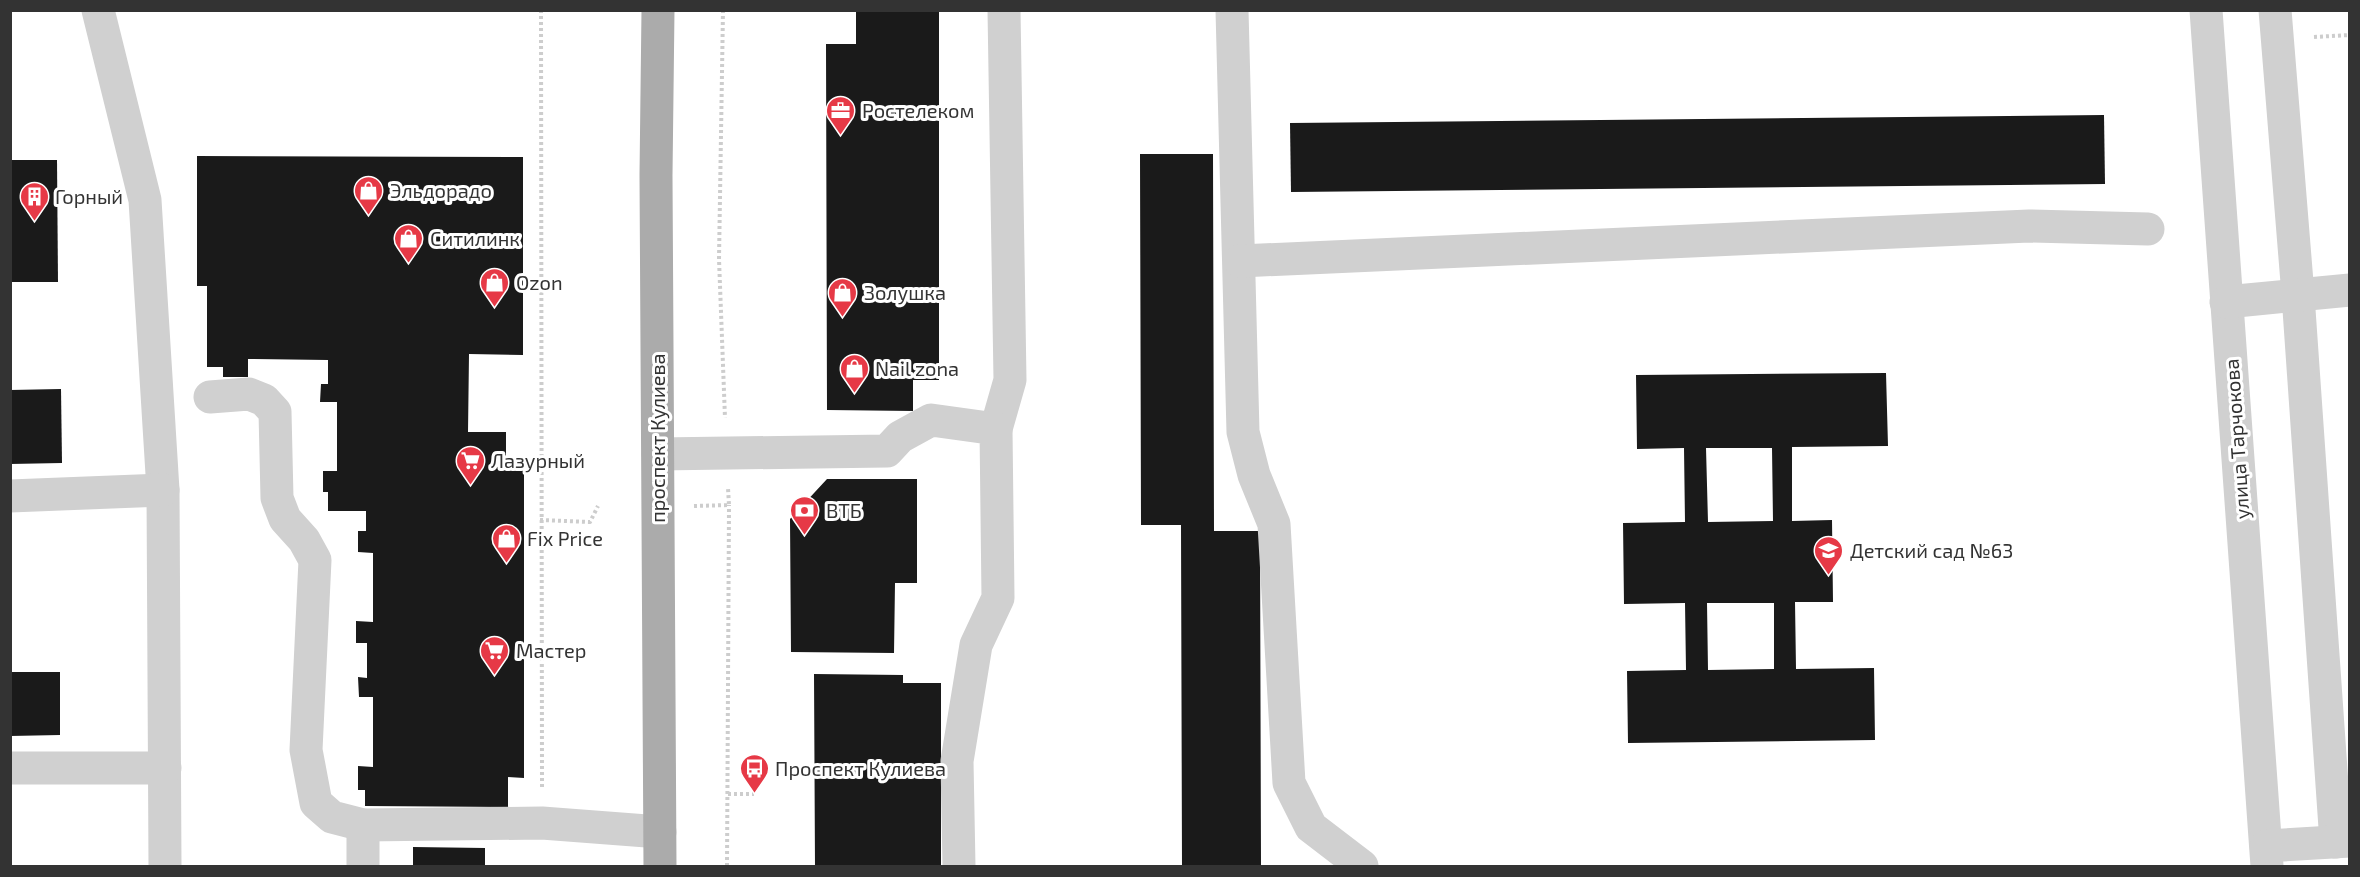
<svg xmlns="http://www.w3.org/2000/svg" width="2360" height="877" viewBox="0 0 2360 877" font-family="'Exo 2',sans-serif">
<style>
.building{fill:#1a1a1a;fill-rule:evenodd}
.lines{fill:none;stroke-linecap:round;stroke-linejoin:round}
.path{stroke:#cdcdcd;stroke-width:4;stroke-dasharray:3 3;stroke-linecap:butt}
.minor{stroke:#d0d0d0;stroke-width:33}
.major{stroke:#ababab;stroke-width:33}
.labels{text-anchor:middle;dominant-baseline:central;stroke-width:6;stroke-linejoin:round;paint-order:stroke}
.poi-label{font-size:20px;fill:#333;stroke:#fff;text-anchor:start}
.street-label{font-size:20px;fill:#333;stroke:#fff}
</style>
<rect width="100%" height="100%" fill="#fff"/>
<g class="building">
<polygon points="856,10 939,10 939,380 913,380 913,411 827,410 826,44 856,44"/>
<polygon points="2104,115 2105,184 1291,192 1290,123"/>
<polygon points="1140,154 1213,154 1214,531 1260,531 1261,866 1182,866 1181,525 1141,525"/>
<polygon points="197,156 523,157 523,355 469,354 468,432 506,432 506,458 524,458 524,778 508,777 508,807 365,806 365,790 358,790 358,766 373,767 373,697 359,697 358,677 367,678 367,643 356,643 356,621 373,622 373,553 358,552 358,531 366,531 366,511 328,511 328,492 323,492 323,471 337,471 337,402 320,402 321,384 328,384 328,360 248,359 248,377 223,377 223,367 207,367 207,286 197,286"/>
<polygon points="10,160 57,160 58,282 10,282"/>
<path d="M1886,373L1888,446L1792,447V521L1832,520L1833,602H1795L1796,669L1874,668L1875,740L1628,743L1627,671L1686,670L1685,603L1624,604L1623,523L1685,522L1684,448L1637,449L1636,375ZM1706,448H1772L1773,521L1708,522ZM1707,603H1774V669L1708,670Z"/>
<polygon points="61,389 62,463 10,464 10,390"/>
<polygon points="827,479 917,479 917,583 895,583 894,653 791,652 790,519"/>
<polygon points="10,672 60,672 60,735 10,736"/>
<polygon points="814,674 903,675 903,683 941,683 941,866 815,866"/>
<polygon points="413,847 485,848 485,866 413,866"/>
</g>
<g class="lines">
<g class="path">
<polyline points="541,10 542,787"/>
<polyline points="723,10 719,259 725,418"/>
<polyline points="2314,37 2350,35"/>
<polyline points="694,506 729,505 728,488"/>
<polyline points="540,520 590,522 598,506"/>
<polyline points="728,794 754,794"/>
<polyline points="727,866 729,505"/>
</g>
<g class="minor">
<polyline points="98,10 145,200 163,490 165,866"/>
<polyline points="1232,10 1243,432 1254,475 1274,524 1289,783 1311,827 1362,866"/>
<polyline points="2206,10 2267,866"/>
<polyline points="2275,10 2298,295 2336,842"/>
<polyline points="1240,261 2029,226 2148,229"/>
<polyline points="2226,302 2350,290"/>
<polyline points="210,397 249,394 264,400 275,412 277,498 285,519 304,540 315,560 306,750 316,803 332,817 363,825 542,823 660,832"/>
<polyline points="996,429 1010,380 1004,10"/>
<polyline points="658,454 887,451 900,437 931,420 996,429 998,598 976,645 957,761 959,866"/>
<polyline points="10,496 163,490"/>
<polyline points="10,768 165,768"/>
<polyline points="363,825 363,866"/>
<polyline points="2266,846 2350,841"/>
</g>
<polyline class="major" points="658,10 656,175 660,866"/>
</g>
<defs>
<symbol id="office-pin" viewBox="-11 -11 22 30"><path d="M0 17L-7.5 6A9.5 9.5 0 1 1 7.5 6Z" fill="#e63946" stroke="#fff"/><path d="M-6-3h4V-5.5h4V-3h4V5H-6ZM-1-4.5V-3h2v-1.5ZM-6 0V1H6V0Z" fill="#fff"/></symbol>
<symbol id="shop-pin" viewBox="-11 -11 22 30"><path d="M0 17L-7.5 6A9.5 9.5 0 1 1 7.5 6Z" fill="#e63946" stroke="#fff"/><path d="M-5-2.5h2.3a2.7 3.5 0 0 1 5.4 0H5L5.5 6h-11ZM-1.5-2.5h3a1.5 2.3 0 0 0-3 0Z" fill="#fff"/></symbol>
<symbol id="building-pin" viewBox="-11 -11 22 30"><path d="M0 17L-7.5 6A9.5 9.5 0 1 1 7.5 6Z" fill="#e63946" stroke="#fff"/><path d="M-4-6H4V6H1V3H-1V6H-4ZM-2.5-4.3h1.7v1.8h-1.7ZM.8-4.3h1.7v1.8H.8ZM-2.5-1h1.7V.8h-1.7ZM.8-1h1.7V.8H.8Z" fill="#fff"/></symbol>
<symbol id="supermarket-pin" viewBox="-11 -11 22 30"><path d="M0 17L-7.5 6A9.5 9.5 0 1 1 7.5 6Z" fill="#e63946" stroke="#fff"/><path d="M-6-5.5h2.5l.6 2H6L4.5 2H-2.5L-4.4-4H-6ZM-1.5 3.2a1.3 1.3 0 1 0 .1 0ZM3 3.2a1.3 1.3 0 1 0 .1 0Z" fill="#fff"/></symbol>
<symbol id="bank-pin" viewBox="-11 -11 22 30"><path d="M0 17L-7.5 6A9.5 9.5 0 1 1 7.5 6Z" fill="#e63946" stroke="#fff"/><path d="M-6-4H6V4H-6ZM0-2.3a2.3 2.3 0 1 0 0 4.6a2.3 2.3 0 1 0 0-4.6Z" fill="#fff"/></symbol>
<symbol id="school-pin" viewBox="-11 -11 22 30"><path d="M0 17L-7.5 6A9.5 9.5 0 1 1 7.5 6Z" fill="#e63946" stroke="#fff"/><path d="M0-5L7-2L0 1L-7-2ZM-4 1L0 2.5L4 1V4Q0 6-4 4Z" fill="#fff"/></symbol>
<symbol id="bus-pin" viewBox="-11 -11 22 30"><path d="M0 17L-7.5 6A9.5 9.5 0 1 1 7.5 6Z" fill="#e63946" stroke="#fff"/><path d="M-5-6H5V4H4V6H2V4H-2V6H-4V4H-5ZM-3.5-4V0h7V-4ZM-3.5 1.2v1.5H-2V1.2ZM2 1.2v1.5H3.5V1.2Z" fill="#fff"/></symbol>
</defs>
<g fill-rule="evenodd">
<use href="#office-pin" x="824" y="94" width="33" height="45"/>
<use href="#shop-pin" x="352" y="174" width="33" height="45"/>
<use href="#building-pin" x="18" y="180" width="33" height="45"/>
<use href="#shop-pin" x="392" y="222" width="33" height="45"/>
<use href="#shop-pin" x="478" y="266" width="33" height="45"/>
<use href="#shop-pin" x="826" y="276" width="33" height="45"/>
<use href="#shop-pin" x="838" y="352" width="33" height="45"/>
<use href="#supermarket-pin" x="454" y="444" width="33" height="45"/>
<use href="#bank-pin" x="788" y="494" width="33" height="45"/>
<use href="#shop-pin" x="490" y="522" width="33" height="45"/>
<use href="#school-pin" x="1812" y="534" width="33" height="45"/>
<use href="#supermarket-pin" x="478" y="634" width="33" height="45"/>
<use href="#bus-pin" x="738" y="752" width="33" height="45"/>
</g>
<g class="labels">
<g class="poi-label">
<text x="862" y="110">Ростелеком</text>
<text x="390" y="190">Эльдорадо</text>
<text x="55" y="196">Горный</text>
<text x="430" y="238">Ситилинк</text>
<text x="516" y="282">Ozon</text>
<text x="864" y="292">Золушка</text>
<text x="875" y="368">Nail zona</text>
<text x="491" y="460">Лазурный</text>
<text x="826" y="510">ВТБ</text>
<text x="527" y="538">Fix Price</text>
<text x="1850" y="550">Детский сад №63</text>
<text x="516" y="650">Мастер</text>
<text x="775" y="768">Проспект Кулиева</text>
</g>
<g class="street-label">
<text transform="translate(657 438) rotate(-90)">проспект Кулиева</text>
<text transform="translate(2236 439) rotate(-94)">улица Тарчокова</text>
</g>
</g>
<rect width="2360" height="877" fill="none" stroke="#333333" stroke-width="24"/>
</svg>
